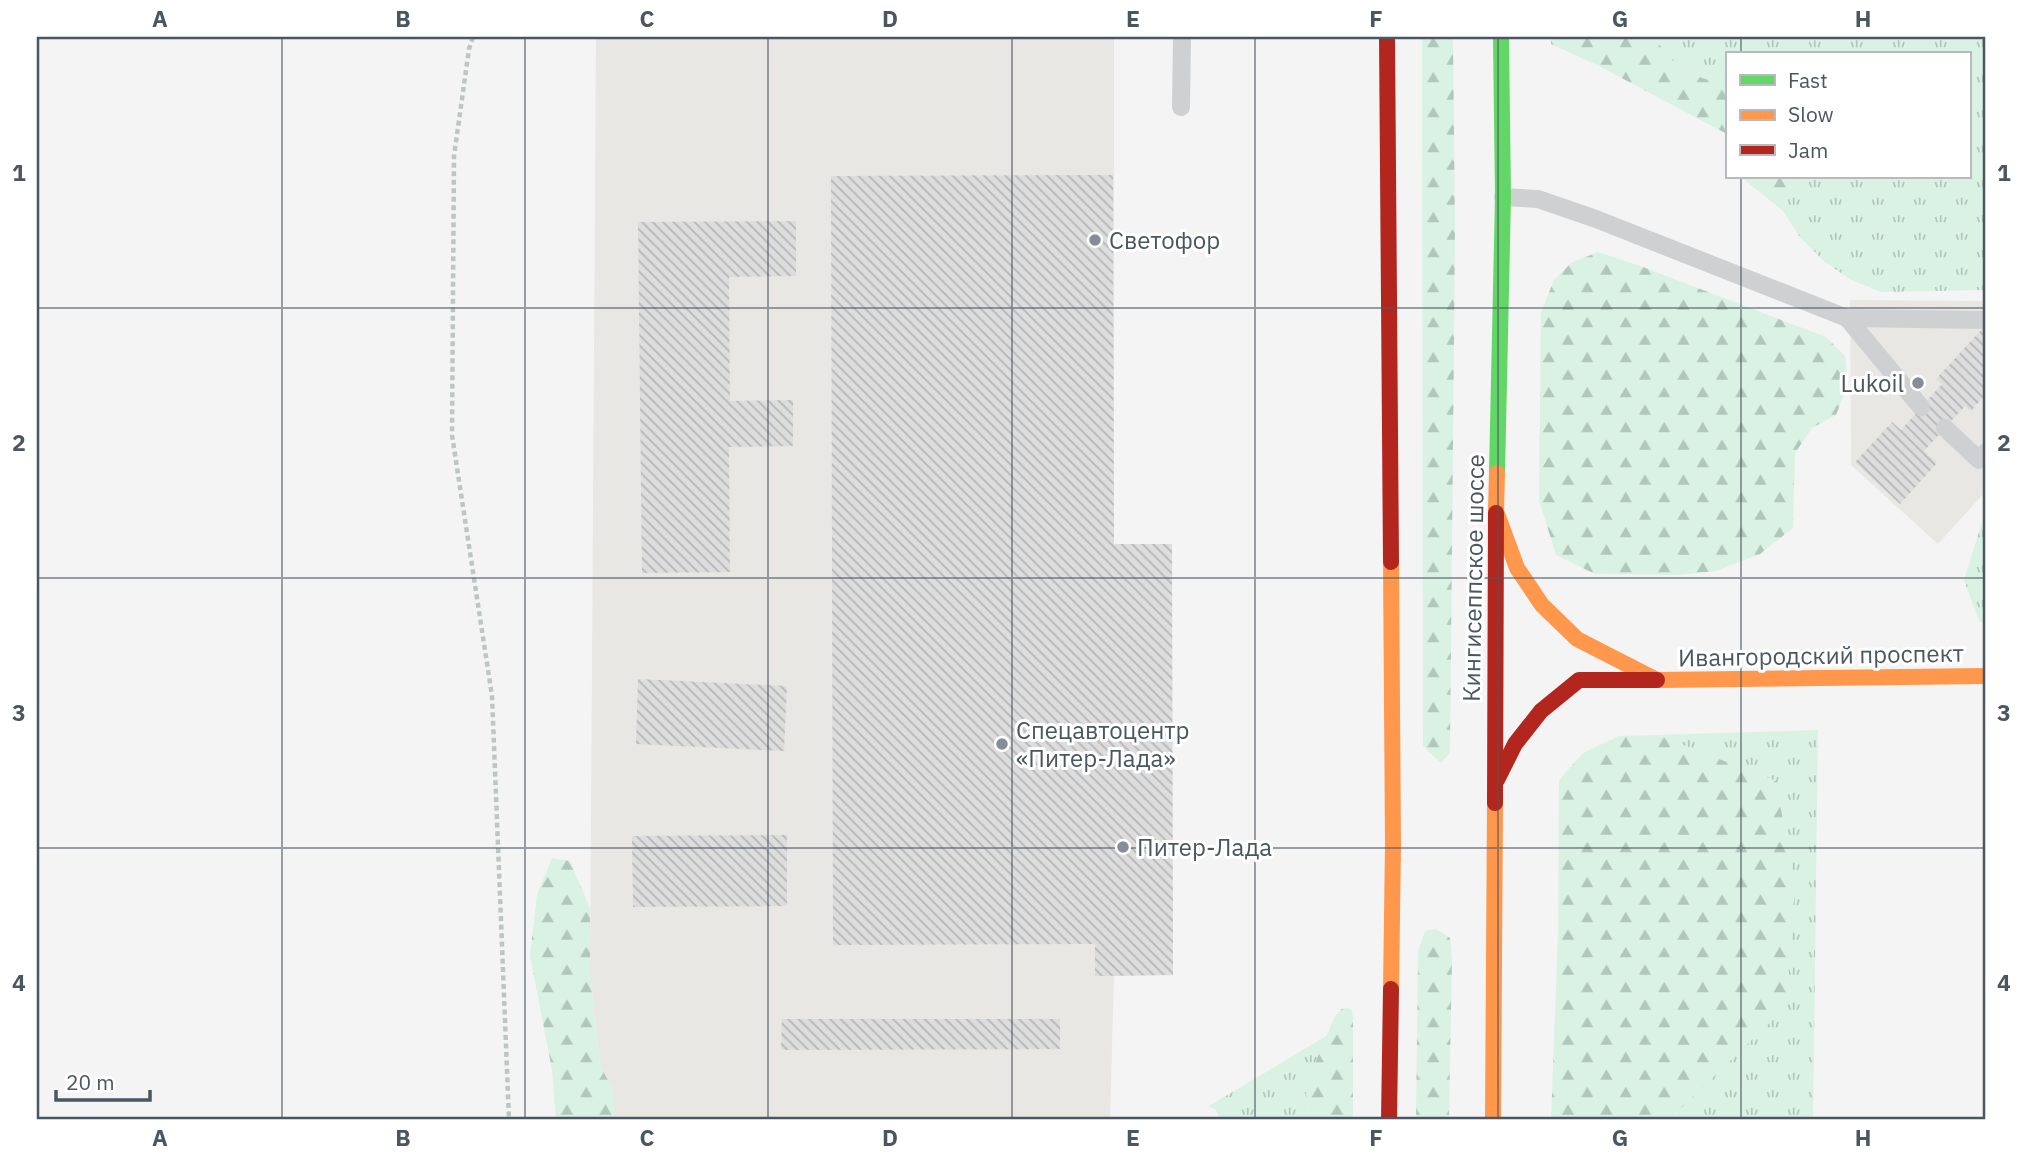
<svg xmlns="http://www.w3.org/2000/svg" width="2023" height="1157" viewBox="0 0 2023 1157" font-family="'IBM Plex Sans',sans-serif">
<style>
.commercial{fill:#e8e7e3}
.grass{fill:url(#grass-tufts)}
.forest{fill:url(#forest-firs)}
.building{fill:url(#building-back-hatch)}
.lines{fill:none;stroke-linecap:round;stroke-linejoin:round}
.path{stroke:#bcc7c4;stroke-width:4.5;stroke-dasharray:5 3.5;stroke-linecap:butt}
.lane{stroke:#ced0d2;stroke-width:18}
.fast{stroke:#63d668;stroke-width:16}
.slow{stroke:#ff974d;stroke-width:16}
.jam{stroke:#b3261e;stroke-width:16}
.grid{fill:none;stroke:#4a5661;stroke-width:2;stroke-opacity:0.55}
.poi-dot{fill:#868d94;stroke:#fff;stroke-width:2.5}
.labels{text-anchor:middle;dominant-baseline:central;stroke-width:6;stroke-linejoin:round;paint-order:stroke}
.poi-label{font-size:24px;fill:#4a5661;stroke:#fff;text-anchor:start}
.street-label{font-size:24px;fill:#4a5661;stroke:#fff}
.neatline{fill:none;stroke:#4a5661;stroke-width:2.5}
.grid-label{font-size:23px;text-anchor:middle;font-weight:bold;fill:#4a5661}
</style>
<defs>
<pattern id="grass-tufts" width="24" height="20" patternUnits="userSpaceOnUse" patternTransform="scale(1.75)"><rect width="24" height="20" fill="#d9f2e3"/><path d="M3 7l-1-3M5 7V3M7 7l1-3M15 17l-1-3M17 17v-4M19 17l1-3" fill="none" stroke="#b2c7bb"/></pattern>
<pattern id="forest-firs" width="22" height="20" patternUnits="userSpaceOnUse" patternTransform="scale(1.75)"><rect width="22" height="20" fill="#d9f2e3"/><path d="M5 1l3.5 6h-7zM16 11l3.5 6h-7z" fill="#b2c7bb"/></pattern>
<pattern id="building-back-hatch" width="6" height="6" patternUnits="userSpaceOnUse" patternTransform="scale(1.75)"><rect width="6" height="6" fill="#ddddde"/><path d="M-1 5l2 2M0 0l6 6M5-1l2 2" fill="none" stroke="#b5b6b7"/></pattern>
</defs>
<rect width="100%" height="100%" fill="#f4f4f4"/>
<g class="commercial">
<polygon points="596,37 1114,37 1114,544 1172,544 1173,975 1114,976 1110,1120 614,1120 612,1088 600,1065 590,974"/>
<polygon points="1850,300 1986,301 1986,491 1938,544 1851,465"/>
</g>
<g class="grass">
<polygon points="1653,37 1986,37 1986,290 1881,292 1849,279 1824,261 1799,236 1783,211 1795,177 1969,177 1969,54 1727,54 1727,86 1681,71"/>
<polygon points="1986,515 1986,625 1979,621 1964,580 1983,519"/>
<polygon points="1818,730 1813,1120 1675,1120 1776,781 1657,735"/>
<polygon points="1328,1035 1306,1085 1308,1120 1220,1120 1216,1110 1209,1106"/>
</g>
<g class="forest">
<polygon points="1422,37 1453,37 1455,232 1450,753 1441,763 1423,746"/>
<polygon points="1551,37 1653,37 1681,71 1727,86 1727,134 1599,66 1551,44"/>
<polygon points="1741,177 1795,177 1783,211"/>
<polygon points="1598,252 1643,267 1826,337 1845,356 1848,385 1836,415 1812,428 1795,453 1793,528 1760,554 1716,571 1678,575 1595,574 1556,555 1539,500 1541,312 1554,280 1571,263"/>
<polygon points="1657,735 1776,781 1795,888 1786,1007 1676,1113 1675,1120 1551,1120 1558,933 1559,780 1583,753 1619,736"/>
<polygon points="552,858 570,861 590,908 590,974 600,1065 612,1088 614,1120 556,1120 552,1070 530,955 537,895"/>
<polygon points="1436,929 1450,938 1452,958 1449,1120 1416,1120 1418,951 1425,931"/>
<polygon points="1346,1008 1351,1009 1353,1017 1353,1120 1308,1120 1306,1085 1334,1018 1341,1009"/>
</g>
<g class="building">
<polygon points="1113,175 1114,544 1172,544 1173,975 1095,976 1095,944 833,945 831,176"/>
<polygon points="796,221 796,276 729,277 730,401 793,400 793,446 729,447 730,572 642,573 638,222"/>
<polygon points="1984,327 1986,329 1986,394 1971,411 1965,406 1924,451 1937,463 1900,504 1855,462 1892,422 1901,430 1942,384 1936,379"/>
<polygon points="638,679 787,686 784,751 636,744"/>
<polygon points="787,835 787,906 633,907 632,836"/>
<polygon points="782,1019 1060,1019 1060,1049 781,1050"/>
</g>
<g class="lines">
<polyline class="path" points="473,37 469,49 454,156 452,435 492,696 509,1120"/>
<g class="lane">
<polyline points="1181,107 1182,37"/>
<polyline points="1503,197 1538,199 1596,219 1847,318 1986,320"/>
<polyline points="1847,318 1921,407"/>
<polyline points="1945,428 1979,460 1986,452"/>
</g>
<polyline class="fast" points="1497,473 1503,197 1501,37"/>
<g class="slow">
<polyline points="1497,473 1496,511 1517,568 1542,605 1577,639 1657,680 1986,676"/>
<polyline points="1391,562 1393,845 1391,989"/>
<polyline points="1493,1120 1495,803"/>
</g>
<g class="jam">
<polyline points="1387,37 1391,562"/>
<polyline points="1497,780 1515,744 1541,711 1579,680 1657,680"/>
<polyline points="1495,803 1496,513"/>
<polyline points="1389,1120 1391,989"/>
</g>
</g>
<path class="grid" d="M282,37V1120M525,37V1120M768,37V1120M1012,37V1120M1255,37V1120M1498,37V1120M1741,37V54M1741,177V1120M37,308H1986M37,578H1986M37,848H1986"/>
<g class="poi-dot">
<circle cx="1095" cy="240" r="7"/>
<circle cx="1918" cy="383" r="7"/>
<circle cx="1002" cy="744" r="7"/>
<circle cx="1123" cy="847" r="7"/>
</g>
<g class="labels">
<g class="poi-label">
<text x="1109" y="240">Светофор</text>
<text x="1904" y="383" text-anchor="end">Lukoil</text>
<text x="1016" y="730">Спецавтоцентр<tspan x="1016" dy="28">«Питер-Лада»</tspan></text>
<text x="1137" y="847">Питер-Лада</text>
</g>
<g class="street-label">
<text transform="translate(1473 578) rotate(-89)">Кингисеппское шоссе</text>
<text transform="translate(1821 655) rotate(-1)">Ивангородский проспект</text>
</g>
</g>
<rect width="2023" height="1157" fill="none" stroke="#ffffff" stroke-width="77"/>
<rect x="1726" y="52" width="245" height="126" fill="#ffffff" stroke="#b7bbc0" stroke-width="2"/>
<rect x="1740" y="75" width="35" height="10" fill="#63d668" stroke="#b7bbc0" stroke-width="2"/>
<text x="1788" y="88" font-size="21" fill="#4a5661">Fast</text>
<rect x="1740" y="110" width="35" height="10" fill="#ff974d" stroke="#b7bbc0" stroke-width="2"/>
<text x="1788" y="122" font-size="21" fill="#4a5661">Slow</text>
<rect x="1740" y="145" width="35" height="10" fill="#b3261e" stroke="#b7bbc0" stroke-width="2"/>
<text x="1788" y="158" font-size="21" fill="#4a5661">Jam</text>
<path d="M56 1090v10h94v-10" fill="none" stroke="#4a5661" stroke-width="3.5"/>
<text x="66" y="1090" font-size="21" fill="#4a5661" stroke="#ffffff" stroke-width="5" paint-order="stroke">20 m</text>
<rect x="38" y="38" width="1946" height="1080" class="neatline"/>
<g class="grid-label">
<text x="160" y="27">A</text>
<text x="403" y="27">B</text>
<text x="647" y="27">C</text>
<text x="890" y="27">D</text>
<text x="1133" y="27">E</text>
<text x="1376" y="27">F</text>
<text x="1620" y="27">G</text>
<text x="1863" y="27">H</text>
<text x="19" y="181">1</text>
<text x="2004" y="181">1</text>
<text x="19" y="451">2</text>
<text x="2004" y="451">2</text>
<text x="19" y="721">3</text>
<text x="2004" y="721">3</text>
<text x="19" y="991">4</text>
<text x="2004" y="991">4</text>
<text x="160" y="1146">A</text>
<text x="403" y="1146">B</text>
<text x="647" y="1146">C</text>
<text x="890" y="1146">D</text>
<text x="1133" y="1146">E</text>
<text x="1376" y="1146">F</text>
<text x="1620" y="1146">G</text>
<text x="1863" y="1146">H</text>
</g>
</svg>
